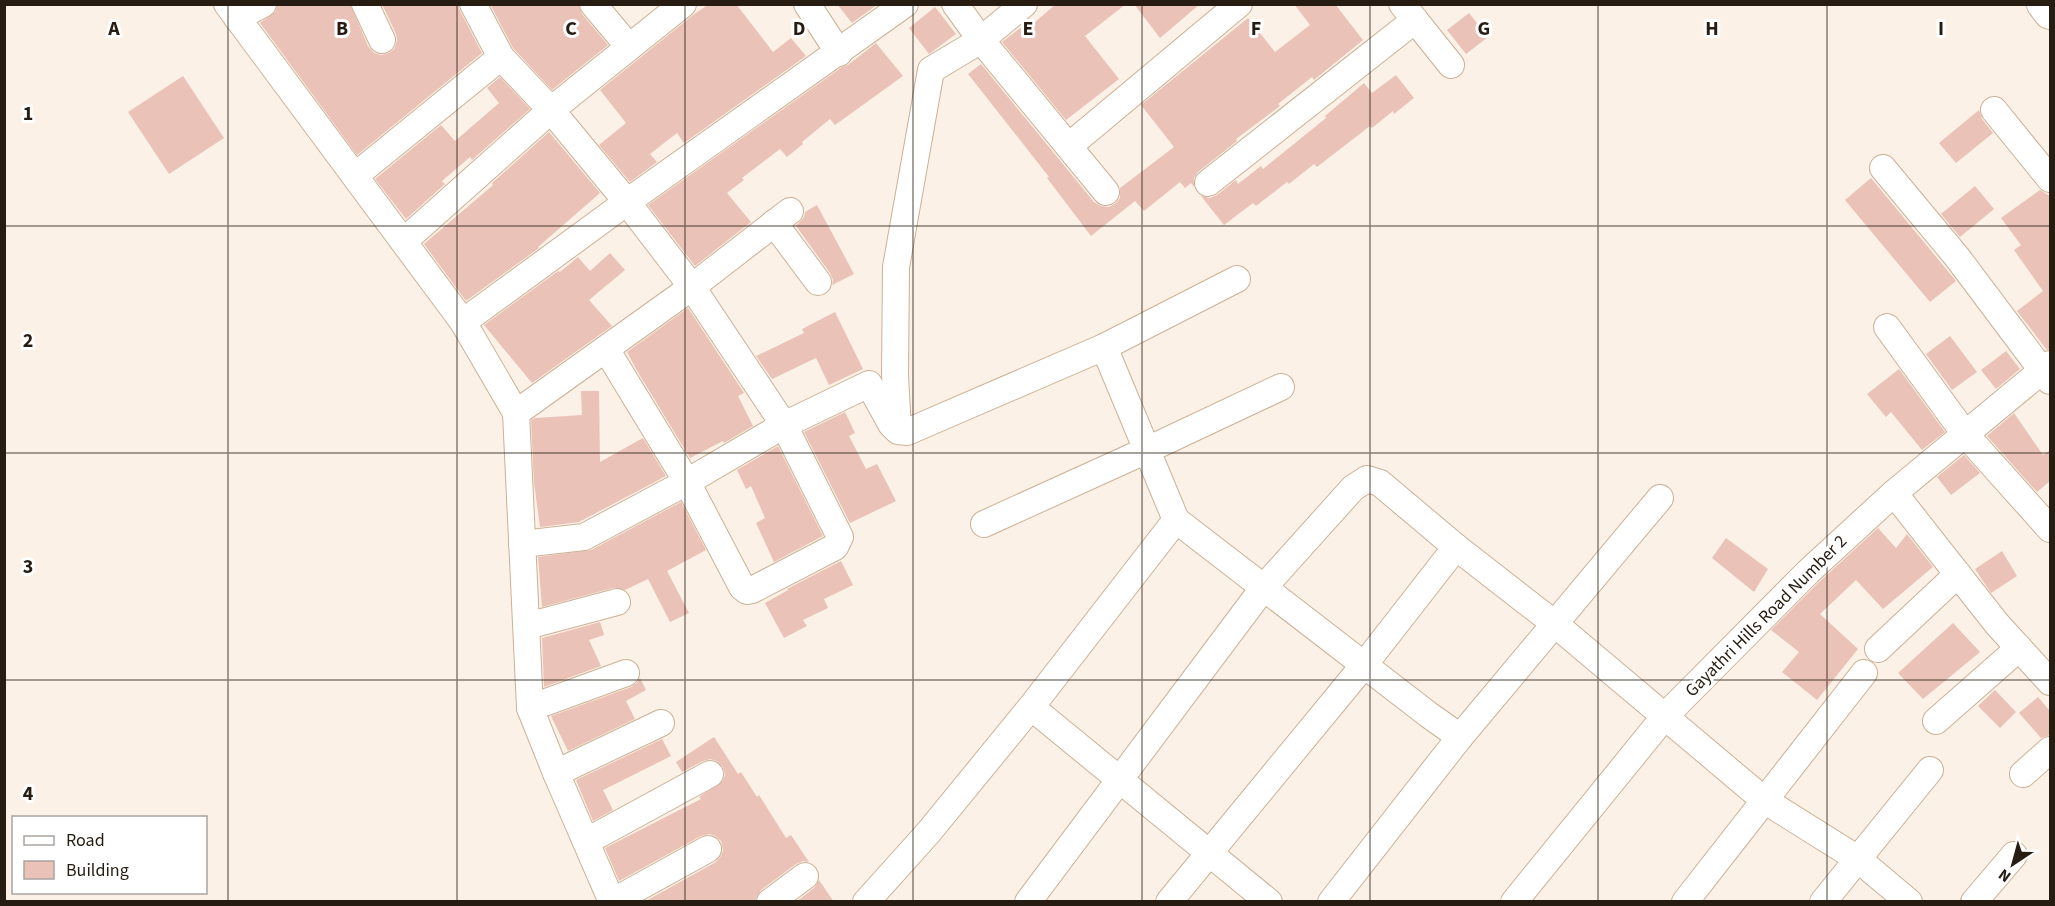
<svg xmlns="http://www.w3.org/2000/svg" width="2055" height="906" viewBox="0 0 2055 906" font-family="'Source Sans 3',sans-serif">
<style>
.building{fill:#eac2b7}
.lines{fill:none;stroke-linecap:round;stroke-linejoin:round}
.minor-casing{stroke:#cbb195;stroke-width:28}
.tertiary-casing{stroke:#cbb195;stroke-width:34}
.minor{stroke:#fff;stroke-width:26}
.tertiary{stroke:#fff;stroke-width:32}
.grid{fill:none;stroke:#261c12;stroke-width:1.5;stroke-opacity:0.55}
.labels{text-anchor:middle;dominant-baseline:central;stroke-width:6;stroke-linejoin:round;paint-order:stroke}
.street-label{font-size:18px;fill:#261c12;stroke:#fff}
.grid-label{font-size:20px;text-anchor:middle;font-weight:bold;fill:#261c12;stroke:#fff;stroke-width:6;stroke-linejoin:round;paint-order:stroke}
</style>
<rect width="100%" height="100%" fill="#fcf1e6"/>
<g class="building">
<polygon points="278,4 350,4 368,46 374,53 381,55 389,53 394,49 397,41 396,34 382,4 458,4 460,11 482,53 357,155 260,23 275,12"/>
<polygon points="490,4 578,4 582,14 608,45 552,90 513,48"/>
<polygon points="709,4 736,4 773,52 791,38 806,56 684,143 677,133 650,154 657,162 630,182 599,145 626,123 600,90 693,15"/>
<polygon points="837,4 878,4 852,23"/>
<polygon points="1056,4 1126,4 1085,36 1119,79 1066,120 1002,42 1032,19 1035,22"/>
<polygon points="1134,4 1200,4 1160,38"/>
<polygon points="1294,4 1335,4 1363,40 1314,80 1312,77 1278,104 1280,106 1236,139 1237,141 1198,172 1194,178 1194,187 1191,183 1185,188 1180,182 1144,211 1135,201 1091,236 1047,178 1049,177 968,74 981,64 1094,202 1101,206 1109,207 1116,203 1120,198 1120,188 1174,147 1141,105 1248,18 1275,52 1310,25"/>
<polygon points="935,7 956,34 929,54 909,28"/>
<polygon points="1469,13 1488,37 1466,54 1447,30"/>
<polygon points="876,43 903,76 835,125 830,119 802,142 803,144 787,157 780,149 742,178 744,180 727,193 751,222 695,266 648,205 842,67 848,65"/>
<polygon points="1396,75 1414,98 1394,114 1393,111 1372,128 1370,126 1317,167 1314,164 1289,184 1287,182 1256,206 1253,203 1224,225 1201,196 1210,198 1217,195 1236,180 1238,184 1261,166 1263,169 1326,118 1325,116 1364,83 1372,93"/>
<polygon points="183,76 224,138 169,174 128,112"/>
<polygon points="500,77 530,109 472,160 470,157 442,181 445,184 406,219 375,179 441,125 455,141 499,103 487,88"/>
<polygon points="1979,110 1982,119 1993,133 1956,163 1939,143"/>
<polygon points="549,132 600,193 538,247 539,248 466,301 424,244 493,185 492,183"/>
<polygon points="1871,178 1956,281 1930,302 1845,200"/>
<polygon points="1975,186 1994,209 1960,237 1941,214"/>
<polygon points="2040,190 2050,196 2050,349 2047,350 2017,311 2043,291 2014,250 2021,245 2001,218"/>
<polygon points="817,205 854,274 832,285 833,280 830,273 796,226 804,217 805,212"/>
<polygon points="610,253 625,270 589,300 612,326 532,383 484,325 558,271 560,272 578,257 590,271"/>
<polygon points="688,308 744,393 738,396 753,426 724,443 723,441 690,458 636,369 627,352"/>
<polygon points="835,312 863,369 829,385 816,358 772,379 756,356 804,333 802,329"/>
<polygon points="1950,336 1977,372 1952,390 1926,354"/>
<polygon points="2006,351 2020,369 1996,389 1981,370"/>
<polygon points="1899,369 1945,432 1922,450 1891,412 1886,417 1867,394"/>
<polygon points="581,391 599,391 600,462 643,438 666,476 579,522 540,527 534,483 531,420 535,418 582,415"/>
<polygon points="845,412 855,433 849,436 866,469 877,464 896,501 850,523 804,432"/>
<polygon points="2014,413 2043,455 2050,450 2050,481 2037,492 1987,436"/>
<polygon points="778,446 823,536 774,562 756,523 765,518 751,486 746,489 737,470"/>
<polygon points="1964,455 1980,473 1951,495 1937,477"/>
<polygon points="681,502 706,550 667,571 689,613 670,622 648,579 625,590 613,588 542,607 538,557 591,550"/>
<polygon points="1878,528 1896,548 1907,534 1933,567 1883,609 1856,580 1820,614 1858,649 1817,700 1782,672 1799,652 1771,630 1818,583"/>
<polygon points="1726,538 1768,569 1754,592 1712,558"/>
<polygon points="2002,551 2017,576 1991,593 1975,569"/>
<polygon points="841,561 853,585 824,599 828,608 803,620 807,626 784,638 765,603 788,590 787,589"/>
<polygon points="600,622 604,635 589,640 601,666 544,687 542,638"/>
<polygon points="1953,623 1980,652 1923,699 1898,673"/>
<polygon points="640,678 646,690 626,701 635,719 568,751 551,716 631,687 637,683"/>
<polygon points="1995,690 2016,712 2000,728 1978,706"/>
<polygon points="2038,697 2050,711 2050,735 2041,738 2019,713"/>
<polygon points="714,737 738,774 741,772 757,797 759,795 786,838 791,835 809,862 803,861 796,864 761,890 757,896 755,902 644,902 716,862 721,856 723,850 721,841 715,836 709,834 701,836 619,881 605,848 701,799 699,797 722,782 725,775 723,767 717,761 710,759 703,761 682,772 676,762"/>
<polygon points="662,739 671,756 603,790 613,810 593,821 576,780"/>
<polygon points="819,880 834,902 796,902 814,888"/>
</g>
<g class="lines">
<defs>
<g id="minor">
<polyline points="227,4 463,322 516,413 530,708 556,773 612,902"/>
<polyline points="365,4 382,40"/>
<polyline points="473,4 501,57 551,110 627,202 692,287 784,425 840,537 835,547 752,590 747,591 742,587 687,482 606,349"/>
<polyline points="593,4 629,47"/>
<polyline points="807,4 839,53"/>
<polyline points="955,4 981,40 1106,192"/>
<polyline points="237,18 263,4"/>
<polyline points="1415,20 1451,65"/>
<polyline points="1994,110 2050,179"/>
<polyline points="1069,146 1239,4"/>
<polyline points="1883,168 1957,257 2050,381"/>
<polyline points="356,175 501,57"/>
<polyline points="1208,183 1415,20 1402,4"/>
<polyline points="774,223 818,282"/>
<polyline points="404,241 551,110 683,4"/>
<polyline points="463,322 627,202 905,4"/>
<polyline points="1887,327 1965,434 2050,529"/>
<polyline points="1104,347 1176,520"/>
<polyline points="516,413 692,287 790,211"/>
<polyline points="898,430 895,375 896,267 931,70 981,40 1024,4"/>
<polyline points="1894,493 1997,624 2050,682"/>
<polyline points="984,524 1147,450 1281,387"/>
<polyline points="522,544 584,537 687,482 784,425 869,384 891,424 898,431 907,432 1104,347 1237,279"/>
<polyline points="527,626 617,602"/>
<polyline points="1878,649 1958,574"/>
<polyline points="1031,707 1269,902"/>
<polyline points="530,708 626,673"/>
<polyline points="1936,721 2019,648"/>
<polyline points="1460,737 1660,498"/>
<polyline points="556,773 661,723"/>
<polyline points="2023,774 2050,750"/>
<polyline points="587,841 710,774"/>
<polyline points="612,902 708,849"/>
<polyline points="770,902 805,876"/>
<polyline points="866,902 928,833 1031,707 1176,520 1429,715 1460,737 1331,902"/>
<polyline points="1028,902 1264,587 1353,488 1367,479 1380,483 1456,547 1555,624 1764,800 1858,859 1909,902"/>
<polyline points="1169,902 1364,665 1456,547"/>
<polyline points="1514,902 1665,716 1808,572 1894,493 2050,364"/>
<polyline points="1685,902 1864,673"/>
<polyline points="1823,902 1930,770"/>
<polyline points="1974,902 2014,855"/>
</g>
<polyline id="tertiary" points="2043,4 2050,13"/>
</defs>
<use href="#minor" class="minor-casing"/>
<use href="#tertiary" class="tertiary-casing"/>
<use href="#minor" class="minor"/>
<use href="#tertiary" class="tertiary"/>
</g>
<path class="grid" d="M228,4V902M457,4V902M685,4V902M913,4V902M1142,4V902M1370,4V902M1598,4V902M1827,4V902M4,226H2050M4,453H2050M4,680H2050"/>
<g class="labels">
<g class="street-label">
<text transform="translate(1766 616) rotate(-45)">Gayathri Hills Road Number 2</text>
</g>
</g>
<g class="grid-label">
<text x="114" y="35">A</text>
<text x="342" y="35">B</text>
<text x="571" y="35">C</text>
<text x="799" y="35">D</text>
<text x="1028" y="35">E</text>
<text x="1256" y="35">F</text>
<text x="1484" y="35">G</text>
<text x="1712" y="35">H</text>
<text x="1941" y="35">I</text>
<text x="28" y="120">1</text>
<text x="28" y="347">2</text>
<text x="28" y="573">3</text>
<text x="28" y="800">4</text>
</g>
<rect width="2055" height="906" fill="none" stroke="#261c12" stroke-width="12"/>
<rect x="12" y="816" width="195" height="78" fill="#ffffff" stroke="#a8a4a0" stroke-width="1.5"/>
<rect x="24" y="836" width="30" height="9" fill="#ffffff" stroke="#a8a4a0" stroke-width="1.5"/>
<text x="66" y="846" font-size="18" fill="#261c12">Road</text>
<rect x="24" y="861" width="30" height="18" fill="#eac2b7" stroke="#a8a4a0" stroke-width="1.5"/>
<text x="66" y="876" font-size="18" fill="#261c12">Building</text>
<g transform="translate(2013 864) rotate(216)" stroke="#ffffff" stroke-width="4.5" paint-order="stroke">
<path d="M0-4.5L10 22L0 15L-10 22Z" fill="#261c12"/>
<text y="-9" font-size="16" font-weight="bold" text-anchor="middle" fill="#261c12">N</text>
</g>
</svg>
